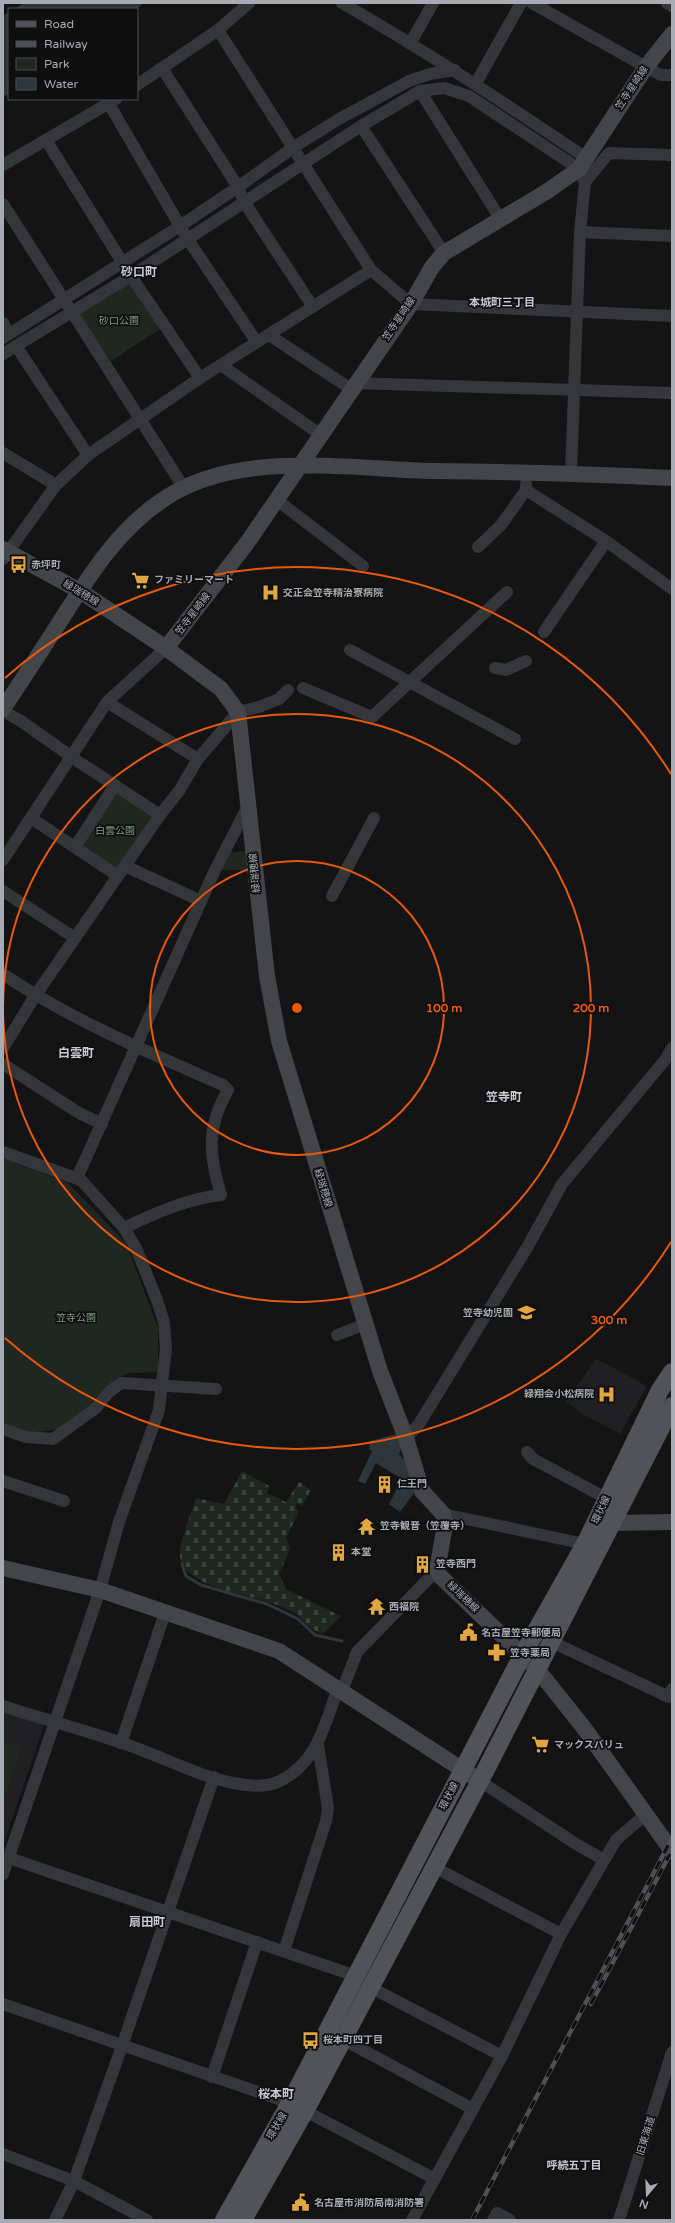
<svg xmlns="http://www.w3.org/2000/svg" width="675" height="2223" viewBox="0 0 675 2223" font-family="'Varela Round','Noto Sans JP',sans-serif">
<style>
.built{fill:#202022}
.cemetery{fill:url(#cemetery-stones)}
.park{fill:#202721}
.water{fill:#2e363c}
.lines{fill:none;stroke-linecap:round;stroke-linejoin:round}
.stream{stroke:#2e363c;stroke-width:3}
.street{stroke:#35363a;stroke-width:12}
.secondary{stroke:#434549;stroke-width:16}
.primary{stroke:#515358;stroke-width:18}
.rail-casing{stroke:#4e5054;stroke-width:4.5}
.rail{stroke:#0f0f10;stroke-width:3;stroke-dasharray:9;stroke-linecap:butt}
.ring{fill:none;stroke:#e8590c;stroke-width:2}
.labels{text-anchor:middle;dominant-baseline:central;stroke-width:3.5;stroke-linejoin:round;paint-order:stroke}
.street-label{font-size:10px;fill:#a6abb4;stroke:#0f0f10}
.park-label{font-size:10px;fill:#7f9d80;stroke:#0f0f10}
.poi-label{font-size:10px;font-weight:bold;fill:#a6abb4;stroke:#0f0f10;text-anchor:start}
.neighbourhood-label{font-size:11px;font-weight:bold;fill:#c7cad1;stroke:#0f0f10}
.quarter-label{font-size:12px;font-weight:bold;fill:#c7cad1;stroke:#0f0f10}
.centre{fill:#e8590c;stroke:#0f0f10;stroke-width:2}
.ring-label{font-size:12px;text-anchor:middle;font-weight:bold;fill:#e8590c;stroke:#0f0f10;stroke-width:3.5;stroke-linejoin:round;paint-order:stroke}
</style>
<defs>
<pattern id="cemetery-stones" width="16" height="16" patternUnits="userSpaceOnUse"><rect width="16" height="16" fill="#202721"/><path d="M2 7V4a2 2 0 0 1 4 0v3zM10 15v-3a2 2 0 0 1 4 0v3z" fill="#3d443f"/></pattern>
</defs>
<rect width="100%" height="100%" fill="#141415"/>
<g class="built">
<polygon points="595,1360 599,1360 647,1386 620,1434 584,1415 566,1402"/>
<polygon points="3,1708 43,1722 44,1725 3,1845"/>
</g>
<path class="cemetery" d="M242,1471L269,1486L267,1493L286,1502L299,1482L311,1490L302,1506L297,1503L295,1508L299,1511L286,1538L290,1549L279,1574L286,1589L341,1616L324,1633C312,1633 305,1621 296,1614C291,1610 283,1608 277,1605C253,1595 184,1588 180,1557C179,1541 191,1514 196,1498L224,1504Z"/>
<g class="park">
<polygon points="129,282 160,329 111,361 78,313"/>
<polygon points="115,790 152,815 115,871 77,846"/>
<polygon points="246,851 247,870 220,870 230,852"/>
<polygon points="3,1159 67,1182 126,1243 158,1328 158,1372 129,1373 118,1378 66,1428 31,1433 3,1426"/>
<polygon points="3,1741 21,1747 3,1800"/>
</g>
<g class="water">
<polygon points="24,3 143,3 137,9 14,9"/>
<polygon points="9,12 9,94 3,97 3,16"/>
<polygon points="400,1433 403,1446 399,1454 403,1459 407,1459 414,1493 400,1512 389,1504 402,1479 376,1463 365,1484 358,1481 372,1451 369,1449 370,1441"/>
</g>
<g class="lines">
<polyline class="stream" points="182,1564 186,1576 201,1585 267,1604 298,1619 315,1635 342,1641"/>
<g class="street">
<path d="M342,3C426,51 506,104 586,158"/>
<polyline points="532,3 646,67 661,75 672,75"/>
<polyline points="667,3 672,6"/>
<polyline points="218,30 371,270 411,304 672,316"/>
<polyline points="411,42 433,3"/>
<polyline points="162,68 238,187 244,202 313,307"/>
<polyline points="476,83 521,3"/>
<polyline points="137,85 218,30 249,3"/>
<polyline points="420,91 501,220"/>
<polyline points="109,104 187,238 256,341"/>
<polyline points="361,126 444,253"/>
<polyline points="46,140 131,276 200,378"/>
<polyline points="3,165 116,99"/>
<polyline points="3,204 184,488"/>
<polyline points="580,232 672,236"/>
<polyline points="3,323 9,334"/>
<polyline points="269,335 351,389"/>
<polyline points="3,338 180,226 238,187 294,147 339,119 409,81 430,74 455,70"/>
<polyline points="16,346 88,455"/>
<polyline points="3,354 131,276 361,126 420,91 444,88 469,96 579,169 585,182"/>
<polyline points="221,365 321,435"/>
<polyline points="355,383 672,393"/>
<polyline points="3,453 56,485"/>
<polyline points="571,472 580,232 585,182 609,153 672,155"/>
<polyline points="526,490 606,541 672,589"/>
<polyline points="277,500 363,566"/>
<polyline points="478,547 501,525 526,490 526,484"/>
<polyline points="3,559 56,485 88,455 200,378 371,270"/>
<polyline points="544,632 606,541"/>
<polyline points="350,650 515,739"/>
<polyline points="495,668 506,670 526,661"/>
<polyline points="303,688 372,717 507,592"/>
<polyline points="107,702 198,759"/>
<polyline points="3,711 21,721 76,760 160,815"/>
<polyline points="31,818 118,876"/>
<polyline points="75,847 115,785"/>
<polyline points="3,860 107,702 166,648"/>
<polyline points="125,866 201,901"/>
<polyline points="3,891 75,938"/>
<polyline points="332,896 374,818"/>
<path d="M3,974C71,1020 148,1052 223,1085L228,1090C206,1128 209,1155 221,1195C187,1199 155,1213 124,1228"/>
<polyline points="3,1048 35,996 160,815 179,791 198,759 238,712 259,707 279,699 288,690"/>
<polyline points="3,1064 79,1113 102,1124"/>
<polyline points="3,1152 81,1180 124,1228 136,1248 157,1300 164,1322 166,1348 159,1410 119,1522 100,1590 3,1874"/>
<polyline points="77,1178 215,870 248,806"/>
<polyline points="337,1335 366,1324"/>
<polyline points="3,1429 26,1437 53,1439 96,1408 109,1392 121,1383 216,1389"/>
<polyline points="406,1438 419,1424 528,1246 562,1184 665,1060 672,1048"/>
<polyline points="527,1452 533,1459 606,1498"/>
<polyline points="3,1481 64,1501"/>
<polyline points="443,1514 585,1544"/>
<polyline points="552,1642 669,1697 672,1689"/>
<polyline points="342,1691 357,1652 437,1570"/>
<path d="M3,1706C42,1719 82,1729 122,1743C159,1755 195,1775 233,1783C249,1786 265,1788 280,1781C317,1763 325,1724 338,1688"/>
<polyline points="121,1743 165,1613"/>
<polyline points="480,1781 576,1844 604,1860"/>
<polyline points="9,1858 356,1976"/>
<polyline points="434,1867 561,1934"/>
<polyline points="284,1951 326,1821 328,1808 318,1745"/>
<polyline points="370,1987 502,2056"/>
<polyline points="3,2004 290,2103 435,2179"/>
<polyline points="342,2039 473,2109"/>
<polyline points="212,2077 257,1942"/>
<polyline points="3,2154 74,2181 147,2220"/>
<polyline points="55,2220 74,2181 122,2046 214,1777"/>
<polyline points="412,2220 502,2056 561,1934 616,1840 645,1815"/>
<polyline points="493,2220 497,2213 510,2220"/>
<polyline points="619,2220 672,2052"/>
</g>
<g class="secondary">
<polyline points="3,549 80,591 166,648 221,689 238,712 267,976 279,1041 380,1371 406,1438 422,1491 443,1514 445,1525 437,1570 440,1576 537,1669 584,1728 672,1851"/>
<polyline points="166,648 247,543 411,304 432,267 444,253 546,192 579,169 646,67 672,34"/>
<path d="M3,709C22,680 42,650 61,620C89,576 119,528 164,499C238,449 349,469 433,471C513,472 592,474 672,478"/>
<polyline points="602,1522 613,1523 672,1522"/>
<polyline points="3,1568 100,1590 279,1651 480,1781"/>
</g>
<g class="primary">
<polyline points="224,2220 290,2103 522,1656 585,1544 660,1390 672,1372"/>
<polyline points="243,2220 305,2111 480,1781 672,1406"/>
</g>
<defs>
<g id="rail">
<polyline points="591,2004 670,1854"/>
<polyline points="472,2220 672,1838"/>
</g>
</defs>
<use href="#rail" class="rail-casing"/>
<use href="#rail" class="rail"/>
</g>
<g class="ring">
<circle cx="297" cy="1008" r="147"/>
<path d="M3 1005A294 294 0 1 1 3 1011"/>
<path d="M671 1242A441 441 0 0 1 5 1338M5 678A441 441 0 0 1 671 774"/>
</g>
<defs>
<symbol id="bus-bare" viewBox="-9 -9 18 18"><path d="M-5-6H5V4H4V6H2V4H-2V6H-4V4H-5ZM-3.5-4V0h7V-4ZM-3.5 1.2v1.5H-2V1.2ZM2 1.2v1.5H3.5V1.2Z" fill="#e0a740" stroke="#0f0f10" stroke-width="2.5" paint-order="stroke"/></symbol>
<symbol id="supermarket-bare" viewBox="-9 -9 18 18"><path d="M-6-5.5h2.5l.6 2H6L4.5 2H-2.5L-4.4-4H-6ZM-1.5 3.2a1.3 1.3 0 1 0 .1 0ZM3 3.2a1.3 1.3 0 1 0 .1 0Z" fill="#e0a740" stroke="#0f0f10" stroke-width="2.5" paint-order="stroke"/></symbol>
<symbol id="hospital-bare" viewBox="-9 -9 18 18"><path d="M-5-5h3v3.5h4V-5h3V5h-3V1.5h-4V5h-3Z" fill="#e0a740" stroke="#0f0f10" stroke-width="2.5" paint-order="stroke"/></symbol>
<symbol id="school-bare" viewBox="-9 -9 18 18"><path d="M0-5L7-2L0 1L-7-2ZM-4 1L0 2.5L4 1V4Q0 6-4 4Z" fill="#e0a740" stroke="#0f0f10" stroke-width="2.5" paint-order="stroke"/></symbol>
<symbol id="building-bare" viewBox="-9 -9 18 18"><path d="M-4-6H4V6H1V3H-1V6H-4ZM-2.5-4.3h1.7v1.8h-1.7ZM.8-4.3h1.7v1.8H.8ZM-2.5-1h1.7V.8h-1.7ZM.8-1h1.7V.8H.8Z" fill="#e0a740" stroke="#0f0f10" stroke-width="2.5" paint-order="stroke"/></symbol>
<symbol id="temple-bare" viewBox="-9 -9 18 18"><path d="M0-6L5-2H3V0L6.5 2.5H4V6H1.5V3h-3V6H-4V2.5H-6.5L-3 0V-2H-5Z" fill="#e0a740" stroke="#0f0f10" stroke-width="2.5" paint-order="stroke"/></symbol>
<symbol id="civic-bare" viewBox="-9 -9 18 18"><path d="M-.6-6.5H3V-4.5H.6V-3L4-1V1h2V6H-6V1h2V-1L-.6-3ZM-1.2 2.5V6h2.4V2.5Z" fill="#e0a740" stroke="#0f0f10" stroke-width="2.5" paint-order="stroke"/></symbol>
<symbol id="pharmacy-bare" viewBox="-9 -9 18 18"><path d="M-2-6h4v4h4v4h-4v4h-4v-4h-4v-4h4Z" fill="#e0a740" stroke="#0f0f10" stroke-width="2.5" paint-order="stroke"/></symbol>
</defs>
<g fill-rule="evenodd">
<use href="#bus-bare" x="6" y="552" width="25" height="25"/>
<use href="#supermarket-bare" x="128" y="568" width="25" height="25"/>
<use href="#hospital-bare" x="258" y="580" width="25" height="25"/>
<use href="#school-bare" x="514" y="1300" width="25" height="25"/>
<use href="#hospital-bare" x="594" y="1382" width="25" height="25"/>
<use href="#building-bare" x="372" y="1472" width="25" height="25"/>
<use href="#temple-bare" x="354" y="1514" width="25" height="25"/>
<use href="#building-bare" x="326" y="1540" width="25" height="25"/>
<use href="#building-bare" x="410" y="1552" width="25" height="25"/>
<use href="#temple-bare" x="364" y="1594" width="25" height="25"/>
<use href="#civic-bare" x="456" y="1620" width="25" height="25"/>
<use href="#pharmacy-bare" x="484" y="1640" width="25" height="25"/>
<use href="#supermarket-bare" x="528" y="1732" width="25" height="25"/>
<use href="#bus-bare" x="298" y="2028" width="25" height="25"/>
<use href="#civic-bare" x="288" y="2190" width="25" height="25"/>
</g>
<g class="labels">
<g class="street-label">
<text transform="translate(632 88) rotate(-56)">笠寺星崎線</text>
<text transform="translate(399 319) rotate(-56)">笠寺星崎線</text>
<text transform="translate(81 593) rotate(31)">緑瑞穂線</text>
<text transform="translate(193 614) rotate(-53)">笠寺星崎線</text>
<text transform="translate(255 873) rotate(-95)">緑瑞穂線</text>
<text transform="translate(323 1188) rotate(73)">緑瑞穂線</text>
<text transform="translate(601 1510) rotate(-65)">環状線</text>
<text transform="translate(463 1597) rotate(44)">緑瑞穂線</text>
<text transform="translate(449 1796) rotate(-63)">環状線</text>
<text transform="translate(277 2126) rotate(-60)">環状線</text>
<text transform="translate(646 2136) rotate(-73)">旧東海道</text>
</g>
<g class="park-label">
<text x="119" y="321">砂口公園</text>
<text x="115" y="831">白雲公園</text>
<text x="76" y="1318">笠寺公園</text>
</g>
<g class="poi-label">
<text x="31" y="565">赤坪町</text>
<text x="154" y="580">ファミリーマート</text>
<text x="283" y="593">交正会笠寺精治寮病院</text>
<text x="513" y="1313" text-anchor="end">笠寺幼児園</text>
<text x="594" y="1394" text-anchor="end">緑翔会小松病院</text>
<text x="397" y="1484">仁王門</text>
<text x="380" y="1526">笠寺観音（笠覆寺）</text>
<text x="351" y="1552">本堂</text>
<text x="436" y="1564">笠寺西門</text>
<text x="389" y="1607">西福院</text>
<text x="481" y="1633">名古屋笠寺郵便局</text>
<text x="510" y="1653">笠寺薬局</text>
<text x="554" y="1745">マックスバリュ</text>
<text x="323" y="2040">桜本町四丁目</text>
<text x="314" y="2203">名古屋市消防局南消防署</text>
</g>
<g class="neighbourhood-label">
<text x="502" y="302">本城町三丁目</text>
<text x="574" y="2165">呼続五丁目</text>
</g>
<g class="quarter-label">
<text x="139" y="272">砂口町</text>
<text x="76" y="1053">白雲町</text>
<text x="504" y="1097">笠寺町</text>
<text x="147" y="1922">扇田町</text>
<text x="276" y="2094">桜本町</text>
</g>
</g>
<circle cx="297" cy="1008" r="6" class="centre"/>
<g class="ring-label">
<text x="444" y="1012">100 m</text>
<text x="591" y="1012">200 m</text>
<text x="609" y="1324">300 m</text>
</g>
<rect width="675" height="2223" fill="none" stroke="#a6abb4" stroke-width="8"/>
<rect x="8" y="8" width="130" height="92" fill="#0f0f10" stroke="#4b4d52"/>
<rect x="16" y="21" width="20" height="6" fill="#515358" stroke="#4b4d52"/>
<text x="44" y="28" font-size="12" fill="#a6abb4">Road</text>
<rect x="16" y="41" width="20" height="6" fill="#4e5054" stroke="#4b4d52"/>
<text x="44" y="48" font-size="12" fill="#a6abb4">Railway</text>
<rect x="16" y="58" width="20" height="12" fill="#202721" stroke="#4b4d52"/>
<text x="44" y="68" font-size="12" fill="#a6abb4">Park</text>
<rect x="16" y="78" width="20" height="12" fill="#2e363c" stroke="#4b4d52"/>
<text x="44" y="88" font-size="12" fill="#a6abb4">Water</text>
<g transform="translate(647 2195) rotate(199)" stroke="#0f0f10" stroke-width="3" paint-order="stroke">
<path d="M0-3L7 15L0 10L-7 15Z" fill="#a6abb4"/>
<text y="-6" font-size="11" font-weight="bold" text-anchor="middle" fill="#a6abb4">N</text>
</g>
</svg>
